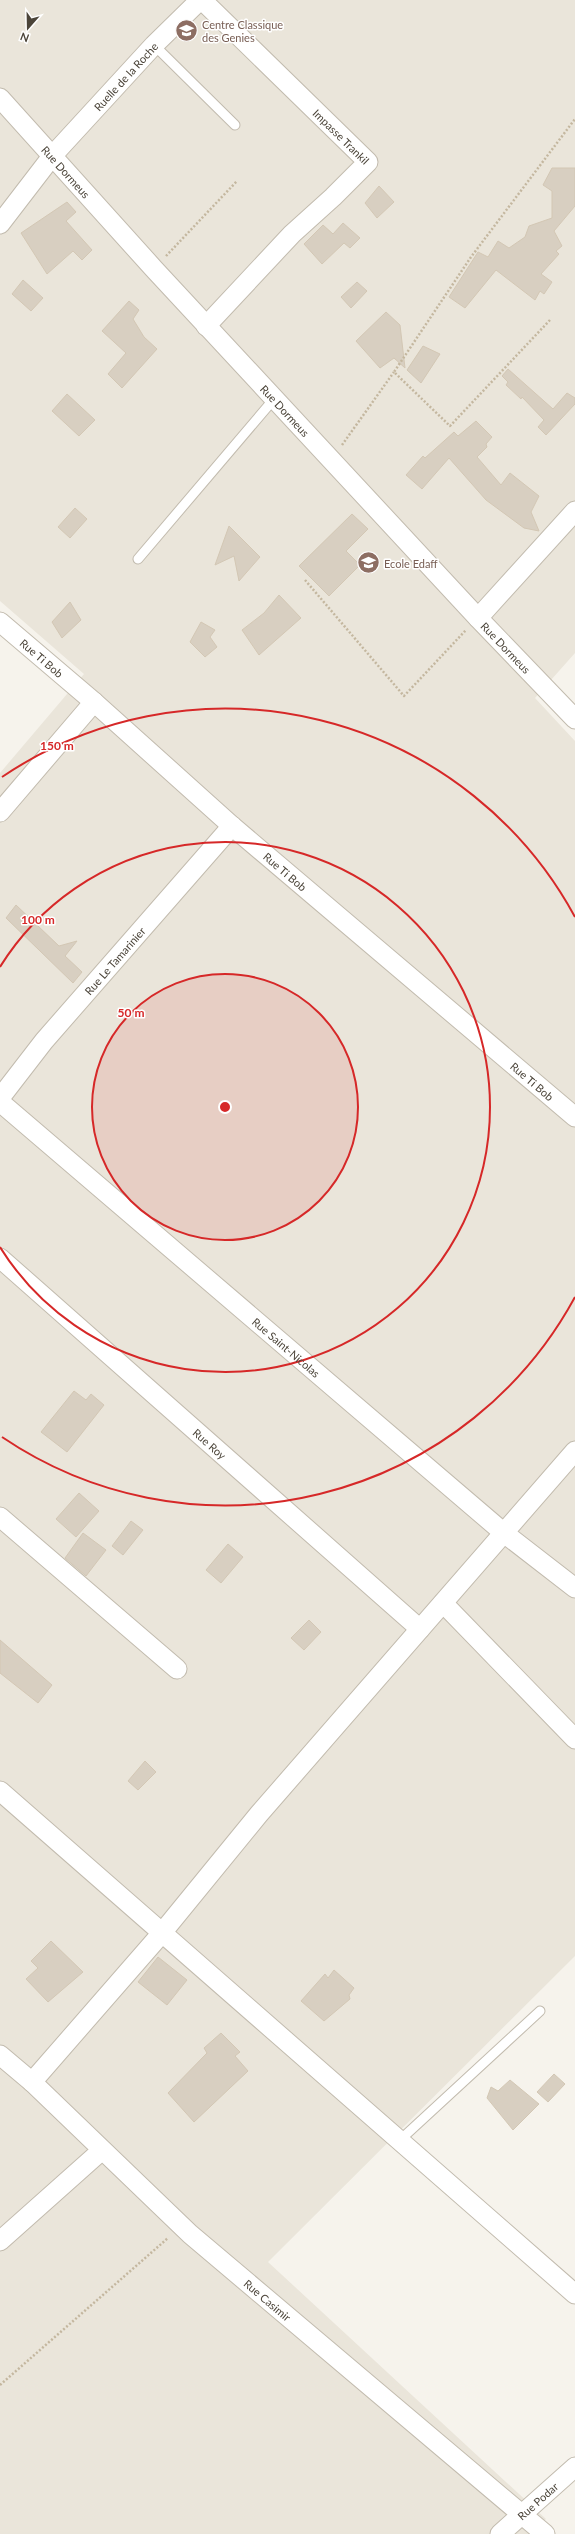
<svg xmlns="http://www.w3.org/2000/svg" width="575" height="2534" viewBox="0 0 575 2534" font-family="Lato,sans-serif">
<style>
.residential{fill:#eae5da}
.building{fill:#d8cfc1;stroke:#d3c7b4}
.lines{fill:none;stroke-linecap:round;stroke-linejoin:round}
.lane-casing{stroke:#c2bbae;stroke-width:11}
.street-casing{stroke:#c2bbae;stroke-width:21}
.path{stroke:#c4b79f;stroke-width:2.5;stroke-dasharray:2 2;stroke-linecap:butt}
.lane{stroke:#fff;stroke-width:9}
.street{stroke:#fff;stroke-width:19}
.ring{fill:none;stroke:#d62828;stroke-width:2}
.labels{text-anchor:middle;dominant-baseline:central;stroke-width:3;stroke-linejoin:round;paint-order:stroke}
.education-label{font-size:11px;fill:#785e54;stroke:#fff;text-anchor:start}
.street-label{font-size:11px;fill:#4b4439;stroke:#fff}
.centre{fill:#d62828;stroke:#fff;stroke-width:2}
.ring-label{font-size:12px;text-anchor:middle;font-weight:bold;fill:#d62828;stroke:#fff;stroke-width:3;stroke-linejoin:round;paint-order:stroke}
</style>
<rect width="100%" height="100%" fill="#f6f3ec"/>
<polygon class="residential" points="0,0 575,0 575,653 535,698 575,741 575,1956 268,2262 546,2519 529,2534 0,2534 0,773 84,674 0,601"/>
<g class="building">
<polygon points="552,168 575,168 575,206 554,231 562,246 556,251 559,254 541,274 552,282 544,294 540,291 535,300 496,270 465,308 449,297 478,252 488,257 498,241 509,248 525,237 529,226 552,218 552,191 543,185"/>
<polygon points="379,186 394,202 377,218 365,203"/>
<polygon points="67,202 76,212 66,221 92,250 82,260 73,251 47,274 21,233"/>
<polygon points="343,223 360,238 350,248 344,243 322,264 304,244 323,225 333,234"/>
<polygon points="23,280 43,298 31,311 12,294"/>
<polygon points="357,282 367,291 351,308 341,297"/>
<polygon points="129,301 139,310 133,319 144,337 157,349 122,388 108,374 126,353 102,331"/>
<polygon points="386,312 400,325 405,368 394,358 380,368 356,341"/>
<polygon points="423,346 440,354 421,383 407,370"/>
<polygon points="508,369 553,409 567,393 575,398 575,404 546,435 538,427 544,420 522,397 521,399 506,385 508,382 502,376"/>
<polygon points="67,394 95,420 79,436 52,411"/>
<polygon points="476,421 492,437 486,444 487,447 477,457 501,485 510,473 539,496 531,512 539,531 524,528 486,500 449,458 422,489 406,475 423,456 425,458 454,432 458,436"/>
<polygon points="75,508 87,519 70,538 58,527"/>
<polygon points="352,514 368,529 346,551 360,565 329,596 299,566"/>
<polygon points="229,526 260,557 239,581 234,556 215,565"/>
<polygon points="279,595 301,618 259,655 242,630 264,613"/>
<polygon points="70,602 81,620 62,638 52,622"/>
<polygon points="201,622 215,630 210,637 217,647 205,657 190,642"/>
<polygon points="16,905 59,946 77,941 65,956 82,972 73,983 6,918"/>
<polygon points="74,1391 86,1400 91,1394 104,1405 67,1452 41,1432"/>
<polygon points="79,1493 99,1511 76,1537 56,1519"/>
<polygon points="131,1521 143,1530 123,1555 112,1546"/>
<polygon points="83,1533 106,1550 86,1576 65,1558"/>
<polygon points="228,1544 243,1557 221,1583 206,1570"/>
<polygon points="309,1620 321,1632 304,1650 291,1638"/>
<polygon points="0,1640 52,1685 38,1703 0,1673"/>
<polygon points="145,1761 156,1772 138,1790 128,1781"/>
<polygon points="51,1941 83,1972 48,2002 26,1979 38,1968 31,1961"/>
<polygon points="158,1957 187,1980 167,2005 138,1982"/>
<polygon points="334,1970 354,1988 349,1995 350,1999 324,2021 301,2001 325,1974 328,1978"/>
<polygon points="221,2033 240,2052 235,2056 248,2071 194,2122 168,2093 207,2053 204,2048"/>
<polygon points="554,2074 565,2084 548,2102 537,2092"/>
<polygon points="510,2080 539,2104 513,2130 487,2098 491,2087 498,2091"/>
</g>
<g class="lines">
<defs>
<g id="lane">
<polyline points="154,45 235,125"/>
<polyline points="138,559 274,399"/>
<polyline points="399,2141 540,2011"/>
</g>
<g id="street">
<path id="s1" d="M202,0L368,162L333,197L292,234L206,326"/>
<path id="s2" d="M0,98L154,269L478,618L575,719"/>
<path id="s3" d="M0,224L53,155L154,45L200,0"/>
<polyline points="478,618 575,511"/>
<path id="s4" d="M0,622L94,702L232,826L575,1117"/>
<polyline points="0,812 94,702"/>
<path id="s5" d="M0,1098L44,1041L232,826"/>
<path id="s6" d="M0,1102L504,1533L575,1588"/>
<path id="s7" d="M0,1258L420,1629"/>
<polyline points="0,1517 177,1669"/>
<polyline points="443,1603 575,1739"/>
<polyline points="0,1791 575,2294"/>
<path id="s8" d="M0,2055L32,2082L190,2234L545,2534"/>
<polyline points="32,2082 161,1934 259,1814 575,1451"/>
<polyline points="0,2241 101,2151"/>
<path id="s9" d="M500,2534L575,2467"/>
</g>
</defs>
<use href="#lane" class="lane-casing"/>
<use href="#street" class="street-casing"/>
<g class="path">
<polyline points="166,256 237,181"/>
<polyline points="550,320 450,426 394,372 471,257 575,119"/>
<polyline points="342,445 394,372"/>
<polyline points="305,580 404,696 466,630"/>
<polyline points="0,2385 168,2238"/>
</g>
<use href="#lane" class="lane"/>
<use href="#street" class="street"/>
</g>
<circle cx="225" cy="1107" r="133" fill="#d62828" fill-opacity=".12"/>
<g class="ring">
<circle cx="225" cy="1107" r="133"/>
<path d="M0 967A265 265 0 1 1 0 1247"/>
<path d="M575 1297A398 398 0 0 1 2 1437M2 777A398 398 0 0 1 575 917"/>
</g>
<defs>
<symbol id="school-disc" viewBox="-11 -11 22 22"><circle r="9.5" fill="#8d6e63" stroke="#fff"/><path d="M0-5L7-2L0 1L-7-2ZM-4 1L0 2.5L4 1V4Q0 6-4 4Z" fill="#fff"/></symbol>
</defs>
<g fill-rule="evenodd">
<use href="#school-disc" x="174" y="18" width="25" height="25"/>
<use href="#school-disc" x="356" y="550" width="25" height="25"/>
</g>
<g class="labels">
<g class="education-label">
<text x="202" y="24">Centre Classique<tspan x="202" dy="13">des Genies</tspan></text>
<text x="384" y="563">Ecole Edaff</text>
</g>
<g class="street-label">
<text stroke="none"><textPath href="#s3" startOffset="194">Ruelle de la Roche</textPath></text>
<text stroke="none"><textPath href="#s1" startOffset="195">Impasse Trankil</textPath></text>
<text stroke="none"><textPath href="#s2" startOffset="99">Rue Dormeus</textPath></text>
<text stroke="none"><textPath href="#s2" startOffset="423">Rue Dormeus</textPath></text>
<text stroke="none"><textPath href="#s2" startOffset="747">Rue Dormeus</textPath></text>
<text stroke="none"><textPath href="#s4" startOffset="55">Rue Ti Bob</textPath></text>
<text stroke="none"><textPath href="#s4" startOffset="379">Rue Ti Bob</textPath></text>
<text stroke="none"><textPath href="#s5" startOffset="179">Rue Le Tamarinier</textPath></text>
<text stroke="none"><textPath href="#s4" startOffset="703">Rue Ti Bob</textPath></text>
<text stroke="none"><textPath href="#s6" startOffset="377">Rue Saint-Nicolas</textPath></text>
<text stroke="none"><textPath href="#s7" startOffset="280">Rue Roy</textPath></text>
<text stroke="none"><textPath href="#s8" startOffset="363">Rue Casimir</textPath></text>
<text stroke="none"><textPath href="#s9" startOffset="50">Rue Podar</textPath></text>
</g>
</g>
<circle cx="225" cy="1107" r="6" class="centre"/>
<g class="ring-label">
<text x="57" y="750">150 m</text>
<text x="38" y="924">100 m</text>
<text x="131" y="1017">50 m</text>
</g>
<g transform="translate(28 28) rotate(200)" stroke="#ffffff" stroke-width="3" paint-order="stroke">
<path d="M0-3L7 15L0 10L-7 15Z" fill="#4b4439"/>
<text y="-6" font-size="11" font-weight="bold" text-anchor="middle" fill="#4b4439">N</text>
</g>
</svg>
